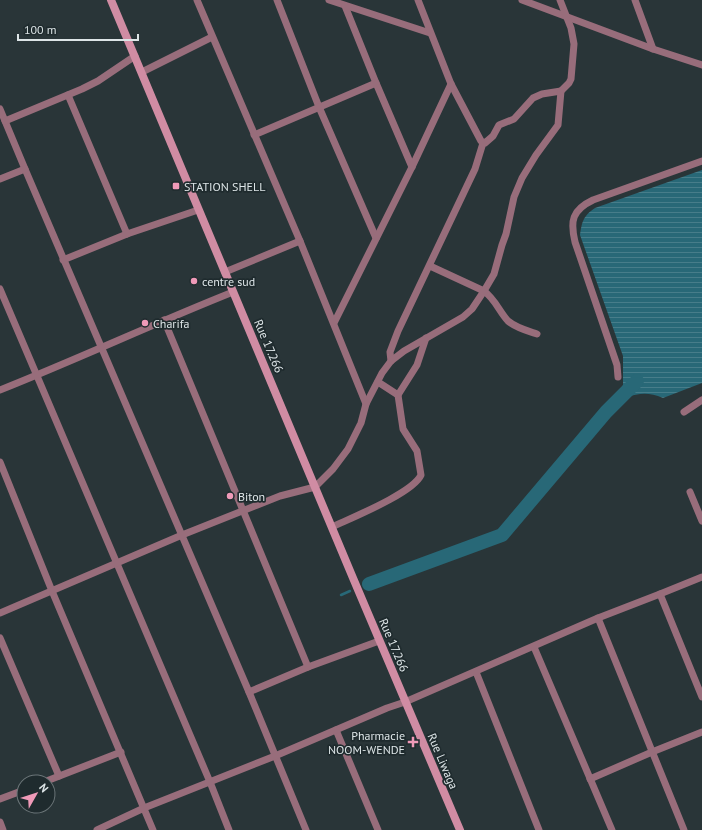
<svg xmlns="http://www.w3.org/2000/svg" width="702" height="830" viewBox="0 0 702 830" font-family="'PT Sans',sans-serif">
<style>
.water{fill:url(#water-rules)}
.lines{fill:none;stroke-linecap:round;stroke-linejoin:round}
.stream{stroke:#286877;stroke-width:2.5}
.river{stroke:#286877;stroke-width:14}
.street{stroke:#986d7b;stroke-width:7}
.secondary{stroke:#d08ca3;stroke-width:8}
.poi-dot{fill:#ef9ab8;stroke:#1f2b2e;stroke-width:1.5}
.labels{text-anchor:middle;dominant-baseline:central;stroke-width:3.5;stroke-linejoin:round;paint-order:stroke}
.poi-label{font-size:12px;fill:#dde5e7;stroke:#1f2b2e;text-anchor:start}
.street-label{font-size:12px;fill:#dde5e7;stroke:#1f2b2e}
</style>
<defs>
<pattern id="water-rules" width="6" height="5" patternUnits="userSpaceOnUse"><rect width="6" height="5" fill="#286877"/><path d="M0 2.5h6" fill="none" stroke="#477d8a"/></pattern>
</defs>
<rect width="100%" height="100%" fill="#293538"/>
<path class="water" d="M702,170V383L663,398C649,392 640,393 626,397L620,391L623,385V356L580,235C582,222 583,216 595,208Z"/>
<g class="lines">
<polyline class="stream" points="341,595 350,591"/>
<polyline class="river" points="369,584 502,535 606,412 637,381"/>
<g class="street">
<polyline points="277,0 319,107 376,238"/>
<polyline points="329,0 430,33"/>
<polyline points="418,0 451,84 481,141 485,143 493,136 499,125 514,119 533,98 542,94 561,91"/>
<polyline points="522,0 653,49 702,65"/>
<polyline points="635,0 653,49"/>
<polyline points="345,6 376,83 412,167"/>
<polyline points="142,72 212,37"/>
<polyline points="68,95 127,234"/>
<polyline points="0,109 25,169 249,692 306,830"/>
<polyline points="5,121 82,89 98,81 135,56"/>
<polyline points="254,135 376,83"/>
<polyline points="0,179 25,169"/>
<polyline points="63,260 127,234 198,210"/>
<path d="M430,266L484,291C495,299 499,311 508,321C516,328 528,331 537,334"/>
<polyline points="225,272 300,241"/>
<polyline points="0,289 210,782 229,830"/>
<polyline points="164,320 308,667"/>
<polyline points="334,323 412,167 451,84"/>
<polyline points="391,361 390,352 398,331 475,169 483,143"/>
<path d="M618,377L617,365L575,242C570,221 572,210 593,200L702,161"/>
<path d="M0,390C78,359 155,323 233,292"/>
<polyline points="398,395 417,365 426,338"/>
<polyline points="366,404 382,373 391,361 404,351 463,317 472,309 484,291 494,274 502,245 506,234 514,197 522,178 536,155 558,125 561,91 569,83 571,79 574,44 571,28 560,0"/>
<polyline points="684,412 702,400"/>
<polyline points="0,462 52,591 153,830"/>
<polyline points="690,492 702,521"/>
<path d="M332,527C351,518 413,493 421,475L417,451L403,429L398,395L378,382"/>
<polyline points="660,594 702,697"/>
<polyline points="0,613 182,535 280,496 315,487 333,469 348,449 361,423 366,404 300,241 197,0"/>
<polyline points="598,618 684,830"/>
<polyline points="0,638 59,776"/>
<polyline points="534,647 612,830"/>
<polyline points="476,672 539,830"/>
<polyline points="249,692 308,667 379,641"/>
<polyline points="336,730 378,830"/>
<polyline points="590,779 652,752 702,732"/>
<polyline points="44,782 121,752"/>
<polyline points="0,799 24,790"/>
<polyline points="0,822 3,830"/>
<polyline points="97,830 144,808 275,756 387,708 405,702 598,618 660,594 702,577"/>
</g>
<polyline class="secondary" points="111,0 353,578 460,830"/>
</g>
<g class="poi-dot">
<rect x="172" y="182" width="8" height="8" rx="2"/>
<circle cx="194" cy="281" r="4"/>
<circle cx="145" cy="323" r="4"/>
<circle cx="230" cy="496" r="4"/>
<path d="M411 736h4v4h4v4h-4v4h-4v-4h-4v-4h4z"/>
</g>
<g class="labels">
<g class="poi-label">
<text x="184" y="186">STATION SHELL</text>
<text x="202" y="281">centre sud</text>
<text x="153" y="323">Charifa</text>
<text x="238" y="496">Biton</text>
<text x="405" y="735" text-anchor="end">Pharmacie<tspan x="405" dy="14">NOOM-WENDE</tspan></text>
</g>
<g class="street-label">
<text transform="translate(269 346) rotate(67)">Rue 17.266</text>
<text transform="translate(394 645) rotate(67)">Rue 17.266</text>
<text transform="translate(443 761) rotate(67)">Rue Liwaga</text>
</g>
</g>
<g transform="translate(36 794) rotate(51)"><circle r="19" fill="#1f2b2e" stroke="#6b7578"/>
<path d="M0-3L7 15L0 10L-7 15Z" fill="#ef9ab8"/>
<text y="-6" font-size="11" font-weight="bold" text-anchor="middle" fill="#dde5e7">N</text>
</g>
<path d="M18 34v6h120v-6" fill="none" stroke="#dde5e7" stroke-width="2"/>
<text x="24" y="34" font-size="12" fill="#dde5e7" stroke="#1f2b2e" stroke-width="3" paint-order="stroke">100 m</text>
</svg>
